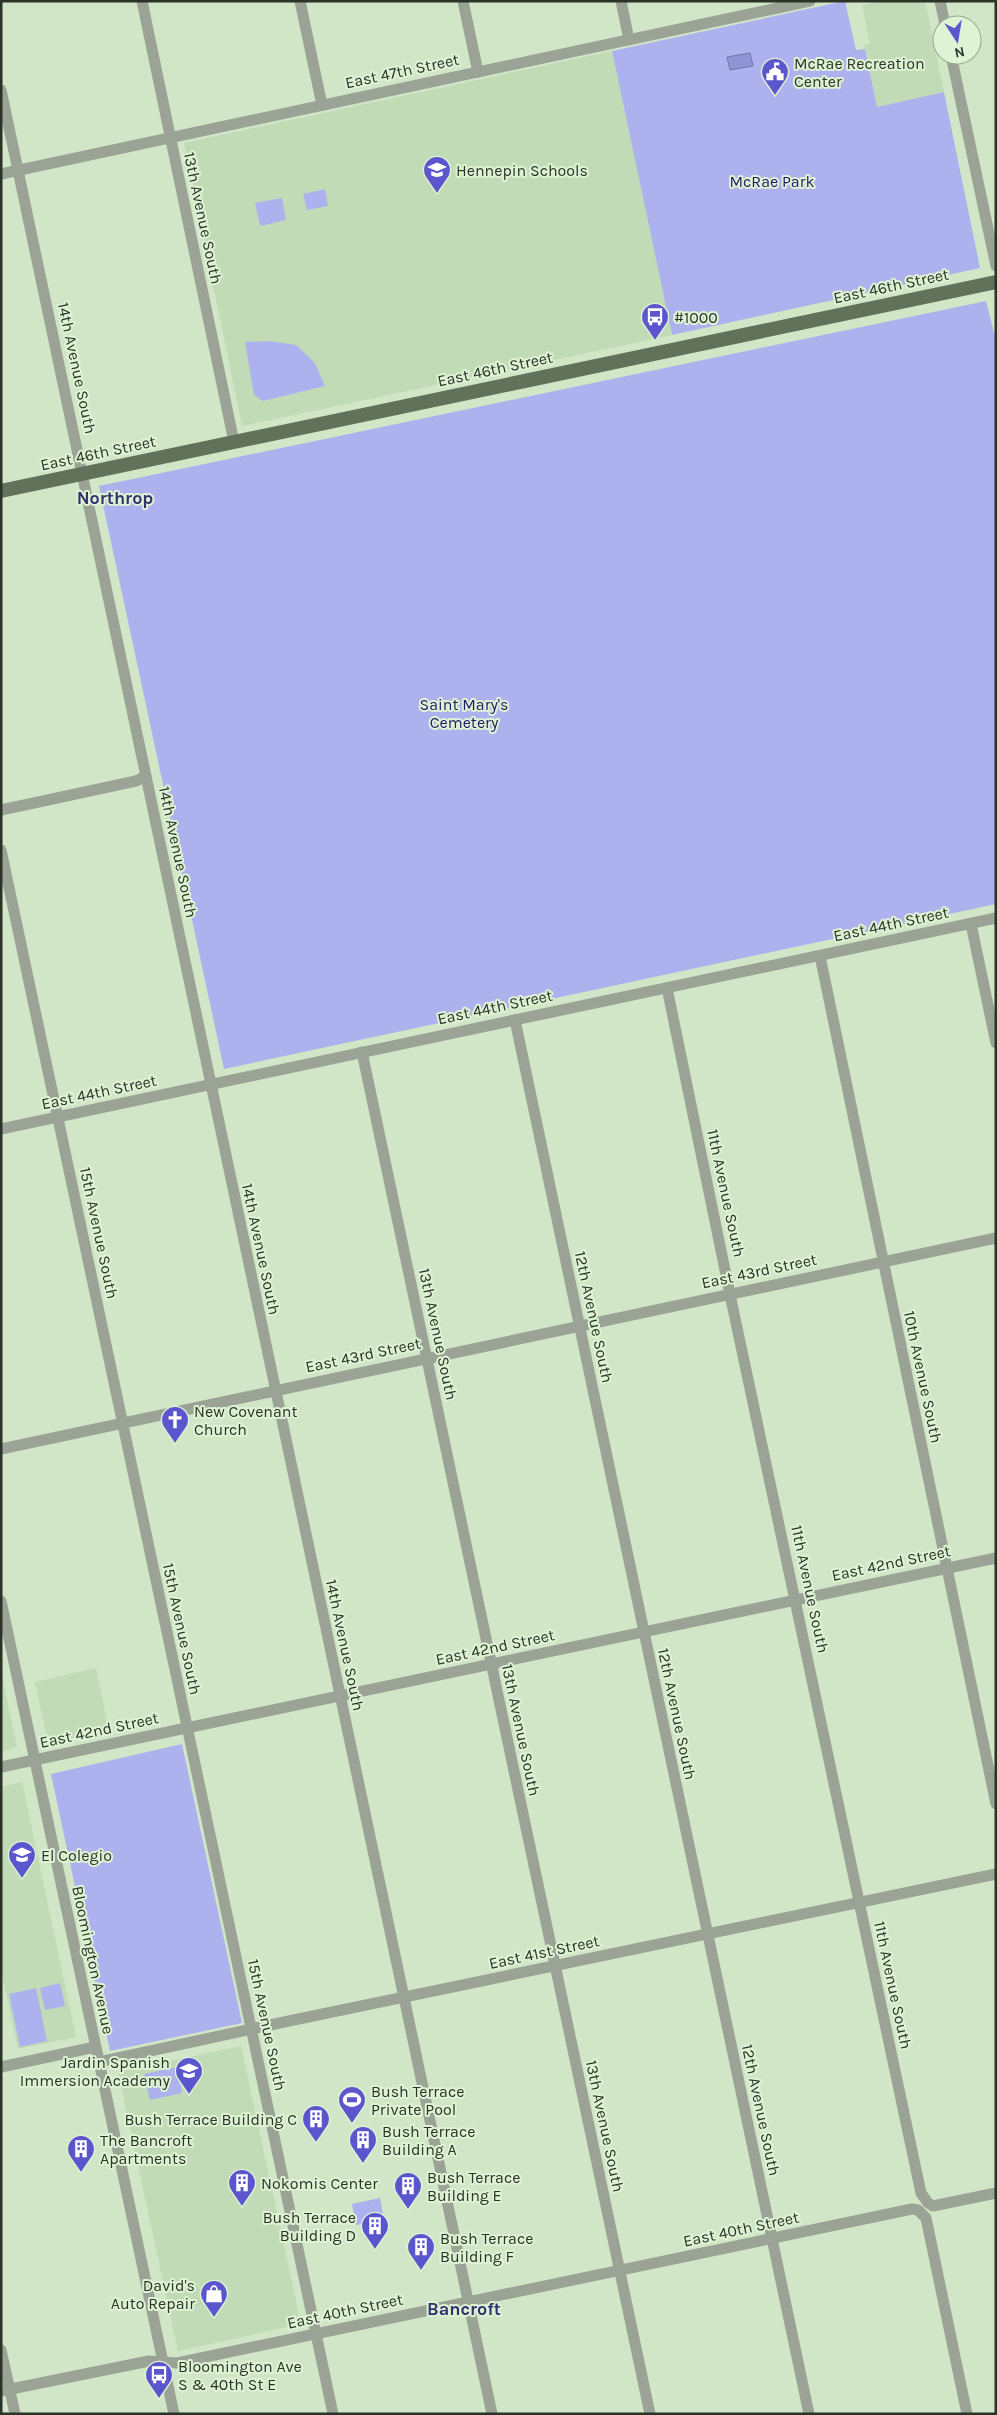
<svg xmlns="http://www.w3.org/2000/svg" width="997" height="2415" viewBox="0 0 997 2415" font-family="Karla,sans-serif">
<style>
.built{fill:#c1dbb6}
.green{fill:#adb2ee}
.water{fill:#8f94d6;stroke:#7177a2}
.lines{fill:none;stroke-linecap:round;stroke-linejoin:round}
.minor{stroke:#9aa396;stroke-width:11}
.major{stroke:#61715a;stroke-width:14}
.labels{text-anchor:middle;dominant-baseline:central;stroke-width:4;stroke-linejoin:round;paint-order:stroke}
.poi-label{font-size:16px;fill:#2b3327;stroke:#ddf3d4;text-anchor:start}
.street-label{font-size:16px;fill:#2b3327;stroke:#ddf3d4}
.park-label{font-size:16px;fill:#221865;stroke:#ddf3d4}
.neighbourhood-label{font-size:18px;font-weight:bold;fill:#31316c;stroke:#ddf3d4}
</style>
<rect width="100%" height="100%" fill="#d0e6c7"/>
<g class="built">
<polygon points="882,1 925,1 944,92 877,107 864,45 870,44 862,5"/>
<polygon points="612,51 672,335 242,426 184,143"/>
<polygon points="96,1668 109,1731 48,1743 35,1682"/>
<polygon points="1,1671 17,1747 1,1752"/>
<polygon points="22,1782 76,2037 18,2049 1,1971 1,1787"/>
<polygon points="241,2046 301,2324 178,2351 118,2072"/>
</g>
<g class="green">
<polygon points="845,1 856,50 865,49 877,107 944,92 980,268 672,335 612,51"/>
<polygon points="325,189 328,206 307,210 303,194"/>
<polygon points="282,198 286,220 260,226 255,203"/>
<polygon points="986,301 996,341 996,904 224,1069 99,486"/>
<polygon points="270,341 296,345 315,363 325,386 263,401 254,395 245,342"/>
<polygon points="182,1744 242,2023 110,2051 51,1774"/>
<polygon points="60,1983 65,2006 45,2010 40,1988"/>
<polygon points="36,1988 47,2041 20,2047 9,1994"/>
<polygon points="177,2067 182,2093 150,2100 144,2074"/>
<polygon points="380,2198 384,2220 356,2225 352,2204"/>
</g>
<polygon class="water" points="750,53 753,66 730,70 727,57"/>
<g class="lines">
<g class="minor">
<polyline points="142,1 234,442"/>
<polyline points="300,1 322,105"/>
<polyline points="463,1 478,72"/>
<polyline points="621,1 629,40"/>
<polyline points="940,1 945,25"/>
<polyline points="951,55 996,266"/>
<polyline points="1,90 492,2414"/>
<polyline points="1,174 810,1"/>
<polyline points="1,810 136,781 146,776"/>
<polyline points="1,850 333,2414"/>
<polyline points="971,924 996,1043"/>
<polyline points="820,956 996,1804"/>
<polyline points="667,988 732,1304 921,2193 928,2203 933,2206 996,2193"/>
<polyline points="515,1020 809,2414"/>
<polyline points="362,1052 650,2414"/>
<polyline points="1,1129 996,918"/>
<polyline points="1,1449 996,1238"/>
<polyline points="1,1601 174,2414"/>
<polyline points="1,1767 996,1558"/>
<polyline points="99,2062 284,2022 996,1874"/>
<polyline points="1,2067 95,2047"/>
<polyline points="1,2350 15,2414"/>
<polyline points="1,2391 149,2361 177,2363 912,2209 918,2210 926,2218 967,2414"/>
</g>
<polyline class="major" points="1,491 996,282"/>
</g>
<defs>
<symbol id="civic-pin" viewBox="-11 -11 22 30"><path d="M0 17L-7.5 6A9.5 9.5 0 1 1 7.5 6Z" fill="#5c56ce" stroke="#ddf3d4"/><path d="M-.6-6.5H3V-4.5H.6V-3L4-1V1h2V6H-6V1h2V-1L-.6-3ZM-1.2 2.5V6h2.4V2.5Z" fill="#fff"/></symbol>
<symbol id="school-pin" viewBox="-11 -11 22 30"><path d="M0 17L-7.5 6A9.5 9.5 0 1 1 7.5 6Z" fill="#5c56ce" stroke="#ddf3d4"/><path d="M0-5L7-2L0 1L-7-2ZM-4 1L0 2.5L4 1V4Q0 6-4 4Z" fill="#fff"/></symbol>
<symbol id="bus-pin" viewBox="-11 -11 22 30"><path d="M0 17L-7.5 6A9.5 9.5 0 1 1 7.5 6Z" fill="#5c56ce" stroke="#ddf3d4"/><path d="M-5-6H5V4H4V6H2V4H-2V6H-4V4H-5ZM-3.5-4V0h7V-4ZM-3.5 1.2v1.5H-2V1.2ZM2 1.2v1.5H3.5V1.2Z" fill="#fff"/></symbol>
<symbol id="church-pin" viewBox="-11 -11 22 30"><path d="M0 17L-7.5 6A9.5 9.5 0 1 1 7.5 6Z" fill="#5c56ce" stroke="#ddf3d4"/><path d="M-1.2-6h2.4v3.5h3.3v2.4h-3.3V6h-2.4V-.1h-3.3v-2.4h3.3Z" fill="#fff"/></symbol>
<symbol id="stadium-pin" viewBox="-11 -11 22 30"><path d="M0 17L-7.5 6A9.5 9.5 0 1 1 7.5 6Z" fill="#5c56ce" stroke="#ddf3d4"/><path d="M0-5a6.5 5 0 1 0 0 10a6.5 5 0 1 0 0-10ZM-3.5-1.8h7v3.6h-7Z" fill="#fff"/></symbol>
<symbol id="building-pin" viewBox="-11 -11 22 30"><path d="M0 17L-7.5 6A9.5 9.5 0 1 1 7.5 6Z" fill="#5c56ce" stroke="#ddf3d4"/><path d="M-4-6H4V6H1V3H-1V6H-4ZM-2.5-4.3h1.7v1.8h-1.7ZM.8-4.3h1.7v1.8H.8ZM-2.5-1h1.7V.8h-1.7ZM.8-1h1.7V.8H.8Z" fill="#fff"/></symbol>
<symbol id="shop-pin" viewBox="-11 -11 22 30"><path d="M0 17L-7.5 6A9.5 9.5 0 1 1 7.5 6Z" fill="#5c56ce" stroke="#ddf3d4"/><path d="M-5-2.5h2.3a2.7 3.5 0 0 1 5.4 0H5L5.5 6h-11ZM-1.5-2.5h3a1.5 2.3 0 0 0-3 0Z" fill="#fff"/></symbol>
</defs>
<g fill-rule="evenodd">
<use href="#civic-pin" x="759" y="56" width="32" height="43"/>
<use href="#school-pin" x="421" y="154" width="32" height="43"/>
<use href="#bus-pin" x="639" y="301" width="32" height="43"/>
<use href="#church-pin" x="159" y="1404" width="32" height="43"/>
<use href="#school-pin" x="6" y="1839" width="32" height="43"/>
<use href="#school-pin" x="173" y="2055" width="32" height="43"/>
<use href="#stadium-pin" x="336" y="2084" width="32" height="43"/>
<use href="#building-pin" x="300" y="2103" width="32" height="43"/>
<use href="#building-pin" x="347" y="2124" width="32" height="43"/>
<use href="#building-pin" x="65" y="2133" width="32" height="43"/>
<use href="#building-pin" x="226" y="2167" width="32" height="43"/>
<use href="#building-pin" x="392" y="2170" width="32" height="43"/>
<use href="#building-pin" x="359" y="2210" width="32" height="43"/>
<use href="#building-pin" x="405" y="2231" width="32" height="43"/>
<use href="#shop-pin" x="198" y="2278" width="32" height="43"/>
<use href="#bus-pin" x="143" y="2359" width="32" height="43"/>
</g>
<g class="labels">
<g class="poi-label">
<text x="794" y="63">McRae Recreation<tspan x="794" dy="18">Center</tspan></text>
<text x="456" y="170">Hennepin Schools</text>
<text x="674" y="317">#1000</text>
<text x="194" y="1411">New Covenant<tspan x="194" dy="18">Church</tspan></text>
<text x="41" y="1855">El Colegio</text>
<text x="170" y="2062" text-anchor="end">Jardin Spanish<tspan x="170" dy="18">Immersion Academy</tspan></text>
<text x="371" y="2091">Bush Terrace<tspan x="371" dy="18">Private Pool</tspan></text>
<text x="297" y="2119" text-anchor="end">Bush Terrace Building C</text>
<text x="382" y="2131">Bush Terrace<tspan x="382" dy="18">Building A</tspan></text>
<text x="100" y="2140">The Bancroft<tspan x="100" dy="18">Apartments</tspan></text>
<text x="427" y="2177">Bush Terrace<tspan x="427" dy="18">Building E</tspan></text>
<text x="261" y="2183">Nokomis Center</text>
<text x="356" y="2217" text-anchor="end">Bush Terrace<tspan x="356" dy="18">Building D</tspan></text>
<text x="440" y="2238">Bush Terrace<tspan x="440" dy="18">Building F</tspan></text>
<text x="195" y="2285" text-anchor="end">David's<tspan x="195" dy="18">Auto Repair</tspan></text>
<text x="178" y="2366">Bloomington Ave<tspan x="178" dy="18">S &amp; 40th St E</tspan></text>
</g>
<g class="street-label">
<text transform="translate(402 71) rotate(-12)">East 47th Street</text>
<text transform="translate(203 218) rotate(78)">13th Avenue South</text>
<text transform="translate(891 286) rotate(-12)">East 46th Street</text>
<text transform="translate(77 368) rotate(78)">14th Avenue South</text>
<text transform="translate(495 369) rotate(-12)">East 46th Street</text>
<text transform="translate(98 453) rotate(-12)">East 46th Street</text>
<text transform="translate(178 852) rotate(78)">14th Avenue South</text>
<text transform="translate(891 924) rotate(-12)">East 44th Street</text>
<text transform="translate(495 1007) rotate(-12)">East 44th Street</text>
<text transform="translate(99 1092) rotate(-12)">East 44th Street</text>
<text transform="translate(726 1193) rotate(78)">11th Avenue South</text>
<text transform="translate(99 1233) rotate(78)">15th Avenue South</text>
<text transform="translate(261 1249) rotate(78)">14th Avenue South</text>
<text transform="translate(759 1271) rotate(-12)">East 43rd Street</text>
<text transform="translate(594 1317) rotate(78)">12th Avenue South</text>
<text transform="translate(438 1334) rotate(78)">13th Avenue South</text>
<text transform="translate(363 1355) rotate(-12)">East 43rd Street</text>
<text transform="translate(923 1377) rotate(78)">10th Avenue South</text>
<text transform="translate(891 1563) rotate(-12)">East 42nd Street</text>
<text transform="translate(810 1589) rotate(78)">11th Avenue South</text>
<text transform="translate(182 1629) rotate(78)">15th Avenue South</text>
<text transform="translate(345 1645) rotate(78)">14th Avenue South</text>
<text transform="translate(495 1647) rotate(-12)">East 42nd Street</text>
<text transform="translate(677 1714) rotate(78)">12th Avenue South</text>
<text transform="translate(99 1730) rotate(-12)">East 42nd Street</text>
<text transform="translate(521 1730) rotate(78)">13th Avenue South</text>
<text transform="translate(544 1952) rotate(-12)">East 41st Street</text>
<text transform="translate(93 1960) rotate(78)">Bloomington Avenue</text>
<text transform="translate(893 1985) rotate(78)">11th Avenue South</text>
<text transform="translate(267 2025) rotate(78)">15th Avenue South</text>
<text transform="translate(761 2110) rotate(78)">12th Avenue South</text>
<text transform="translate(605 2126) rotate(78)">13th Avenue South</text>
<text transform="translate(741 2229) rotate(-12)">East 40th Street</text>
<text transform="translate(345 2311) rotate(-12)">East 40th Street</text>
</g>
<g class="park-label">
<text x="772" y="181">McRae Park</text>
<text x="464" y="704">Saint Mary's<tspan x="464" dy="18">Cemetery</tspan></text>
</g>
<g class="neighbourhood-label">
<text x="115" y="498">Northrop</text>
<text x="464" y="2309">Bancroft</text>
</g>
</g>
<rect width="997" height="2415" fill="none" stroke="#2b3327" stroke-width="5"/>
<g transform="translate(957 40) rotate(168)"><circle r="24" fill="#ddf3d4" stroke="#96a68f"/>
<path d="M0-4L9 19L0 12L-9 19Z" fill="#5c56ce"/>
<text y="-8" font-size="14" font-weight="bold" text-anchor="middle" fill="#2b3327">N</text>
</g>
</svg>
